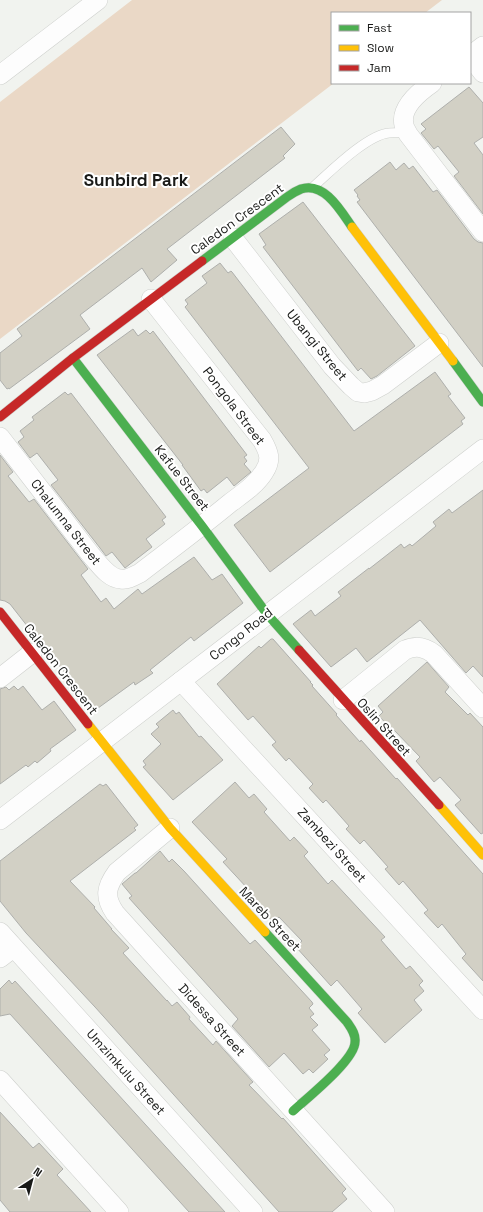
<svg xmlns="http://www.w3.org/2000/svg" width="483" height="1212" viewBox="0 0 483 1212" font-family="'Space Grotesk',sans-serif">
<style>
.green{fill:#ead8c6}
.building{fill:#d2d0c5;stroke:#aeafac}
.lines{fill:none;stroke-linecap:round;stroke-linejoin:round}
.lane-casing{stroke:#ced0cd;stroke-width:10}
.street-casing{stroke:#ced0cd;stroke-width:20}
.fast-casing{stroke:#ced0cd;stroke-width:10}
.slow-casing{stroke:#ced0cd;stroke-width:10}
.jam-casing{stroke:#ced0cd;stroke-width:10}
.lane{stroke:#fdfdfd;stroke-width:9}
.street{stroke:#fdfdfd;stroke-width:19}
.fast{stroke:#4caf50;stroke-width:9}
.slow{stroke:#ffc107;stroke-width:9}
.jam{stroke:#c62828;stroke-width:9}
.labels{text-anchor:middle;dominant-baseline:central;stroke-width:4;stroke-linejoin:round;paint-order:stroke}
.street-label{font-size:13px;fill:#191a18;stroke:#fff}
.district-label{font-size:17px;font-weight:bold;fill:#191a18;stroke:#fff}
</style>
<rect width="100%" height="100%" fill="#f1f3ef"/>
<polygon class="green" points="132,0 442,0 425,13 332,13 332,83 334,83 0,339 0,102"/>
<g class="building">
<polygon points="469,87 483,103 483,137 474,143 483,155 483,214 454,176 459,172 438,146 434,149 421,133 426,129 421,124"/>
<polygon points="281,127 295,144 283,156 285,158 167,249 177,260 151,282 142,268 80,315 90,329 9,389 9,388 7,389 0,380 0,353 22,336 17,329"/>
<polygon points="390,162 396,170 404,163 409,169 413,166 433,192 437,190 474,239 478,242 483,243 483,367 357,202 360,200 357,196 358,195 354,190"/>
<polygon points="303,202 415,346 377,376 371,379 361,368 358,371 263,247 266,245 259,234"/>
<polygon points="220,263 228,273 231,271 232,272 354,431 435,372 451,394 448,396 465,418 461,421 463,424 270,572 234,525 309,468 185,307 188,304 185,300 207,283 202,276"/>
<polygon points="133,329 138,336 146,330 150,334 153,331 247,455 244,457 247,461 244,464 251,472 234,486 227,477 207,493 204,489 201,491 182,465 183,465 97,355"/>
<polygon points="65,392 68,395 71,393 166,517 162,520 165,524 146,539 152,547 125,568 112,552 106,556 100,548 51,485 58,480 37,453 30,458 18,442 24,437 20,431 34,420 32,417"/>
<polygon points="0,455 13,472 8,476 29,502 34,499 88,569 81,575 101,602 106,598 114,609 138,589 142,594 194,557 212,580 222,574 243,603 194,641 191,637 150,670 153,673 135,685 134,682 94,711 36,635 35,636 10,604 5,601 0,600"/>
<polygon points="483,490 483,677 473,666 466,673 420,620 367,662 356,648 331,667 293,624 311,610 315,616 341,596 338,592 369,568 369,569 401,544 404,548 410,544 412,546 436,526 433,522 449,509 452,513"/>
<polygon points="271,639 273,639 311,682 310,682 313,685 312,686 337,714 336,715 360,742 361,740 396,779 397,778 483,874 483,981 462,958 466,954 442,924 438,928 424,913 428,910 403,881 399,885 385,869 388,867 364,840 360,844 346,829 349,826 326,800 323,803 309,788 313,784 289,758 286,761 272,745 276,742 253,716 248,720 217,684 259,646 261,648"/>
<polygon points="427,662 449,687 445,692 468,715 470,713 483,727 483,833 481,834 455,805 461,800 440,777 434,782 416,761 420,757 394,730 393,731 379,716 383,712 378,706"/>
<polygon points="14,686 18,690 23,686 42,710 54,701 76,730 50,749 51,751 37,763 35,761 28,767 26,765 0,784 0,689 6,687 9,690"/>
<polygon points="173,710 176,714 179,712 199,737 201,736 223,760 173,800 143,767 146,765 143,761 161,744 151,734 159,727 156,724"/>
<polygon points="235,782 249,798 254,794 267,809 264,812 290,841 294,837 308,852 304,856 328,884 332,880 385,937 381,940 406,969 410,966 423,981 419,985 424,991 414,1000 422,1010 385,1043 358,1013 362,1009 337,980 331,986 296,947 302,941 279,917 273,922 245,892 248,889 223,862 227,859 192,822"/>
<polygon points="100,784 103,786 106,784 138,825 134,828 136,830 70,881 95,907 94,908 112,929 111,929 129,948 123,953 167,1001 167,1000 172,1006 177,1002 190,1017 189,1019 213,1045 216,1041 253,1082 249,1085 282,1119 283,1118 346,1189 342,1193 347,1199 332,1212 279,1212 95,1007 26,933 0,901 0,861"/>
<polygon points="160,851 169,862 172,859 184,871 250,944 255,940 312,1002 313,1004 309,1008 314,1014 310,1017 318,1025 312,1030 330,1050 324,1055 328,1059 313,1073 309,1069 303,1074 284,1053 269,1067 232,1026 238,1019 129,898 132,896 122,884 135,873 136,873"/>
<polygon points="9,980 12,984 15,981 225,1212 189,1212 10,1014 0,1016 0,989"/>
<polygon points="0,1112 33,1148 39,1143 63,1169 57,1175 91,1212 10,1212 0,1200"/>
</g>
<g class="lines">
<defs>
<path id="lane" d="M314,186C331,171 367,135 389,133C395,132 402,133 408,134"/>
<g id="street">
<polyline points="470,56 483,73"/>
<polyline points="470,56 483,46"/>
<polyline points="0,75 98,0"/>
<path d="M432,83C419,92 400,108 404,125C404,128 407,131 408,134L483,232"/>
<polyline points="233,238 332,366 351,386 358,392 364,393 372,391 383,385 439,343"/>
<path d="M0,437L91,555C99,564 109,579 121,579C128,580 134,576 140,573C170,550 201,527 230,503C242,494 256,485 264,472C272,460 269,452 262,440L151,299"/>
<polyline points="0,678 32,653"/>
<polyline points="181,681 483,1010"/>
<path d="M343,700L405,650C416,645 425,647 434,654L483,708"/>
<polyline points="0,820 483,449"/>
<path d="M170,828L117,872C106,887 104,897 115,913L385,1212"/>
<polyline points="0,932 253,1212"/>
<polyline points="0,958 13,948"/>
<polyline points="0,1080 119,1212"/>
</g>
<g id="fast">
<path d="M202,261L287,197C291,194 296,191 301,189C324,181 341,211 352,227"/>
<polyline points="73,358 202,526 267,614 299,650"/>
<polyline points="453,361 483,402"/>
<path d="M265,932L347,1022C351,1028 356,1034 355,1042C355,1060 307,1098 293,1111"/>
</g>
<g id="slow">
<polyline points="352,227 453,361"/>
<polyline points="88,724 170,828 265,932"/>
<polyline points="439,805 483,855"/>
</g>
<g id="jam">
<polyline points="0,417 73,358 202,261"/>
<polyline points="0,612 88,724"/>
<polyline points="299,650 439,805"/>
</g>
</defs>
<use href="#lane" class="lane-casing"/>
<use href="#street" class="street-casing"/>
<use href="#fast" class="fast-casing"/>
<use href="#slow" class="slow-casing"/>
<use href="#jam" class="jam-casing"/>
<use href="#lane" class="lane"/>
<use href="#street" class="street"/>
<use href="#fast" class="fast"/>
<use href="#slow" class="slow"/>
<use href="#jam" class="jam"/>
</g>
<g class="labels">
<g class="street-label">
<text transform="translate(237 219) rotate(-36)">Caledon Crescent</text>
<text transform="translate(317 345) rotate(51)">Ubangi Street</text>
<text transform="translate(234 406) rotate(53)">Pongola Street</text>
<text transform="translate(182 478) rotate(52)">Kafue Street</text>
<text transform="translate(66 522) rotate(52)">Chalumna Street</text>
<text transform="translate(241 634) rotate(-38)">Congo Road</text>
<text transform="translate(61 669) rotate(52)">Caledon Crescent</text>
<text transform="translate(384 727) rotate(48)">Oslin Street</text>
<text transform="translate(332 845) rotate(48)">Zambezi Street</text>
<text transform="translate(270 919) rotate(47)">Mareb Street</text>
<text transform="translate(212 1020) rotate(48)">Didessa Street</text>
<text transform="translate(126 1072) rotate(48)">Umzimkulu Street</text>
</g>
<g class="district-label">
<text x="136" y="180">Sunbird Park</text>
</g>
</g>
<rect x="331" y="12" width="140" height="72" fill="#ffffff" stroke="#a3a3a3"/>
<rect x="339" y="25" width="20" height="6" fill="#4caf50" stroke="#a3a3a3"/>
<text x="367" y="32" font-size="12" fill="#191a18">Fast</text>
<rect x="339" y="45" width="20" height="6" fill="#ffc107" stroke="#a3a3a3"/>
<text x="367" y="52" font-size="12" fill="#191a18">Slow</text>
<rect x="339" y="65" width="20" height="6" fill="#c62828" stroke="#a3a3a3"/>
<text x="367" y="72" font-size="12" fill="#191a18">Jam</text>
<g transform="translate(32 1180) rotate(36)" stroke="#ffffff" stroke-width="3" paint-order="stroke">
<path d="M0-3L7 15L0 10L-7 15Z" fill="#191a18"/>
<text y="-6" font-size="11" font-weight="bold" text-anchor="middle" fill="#191a18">N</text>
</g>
</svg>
